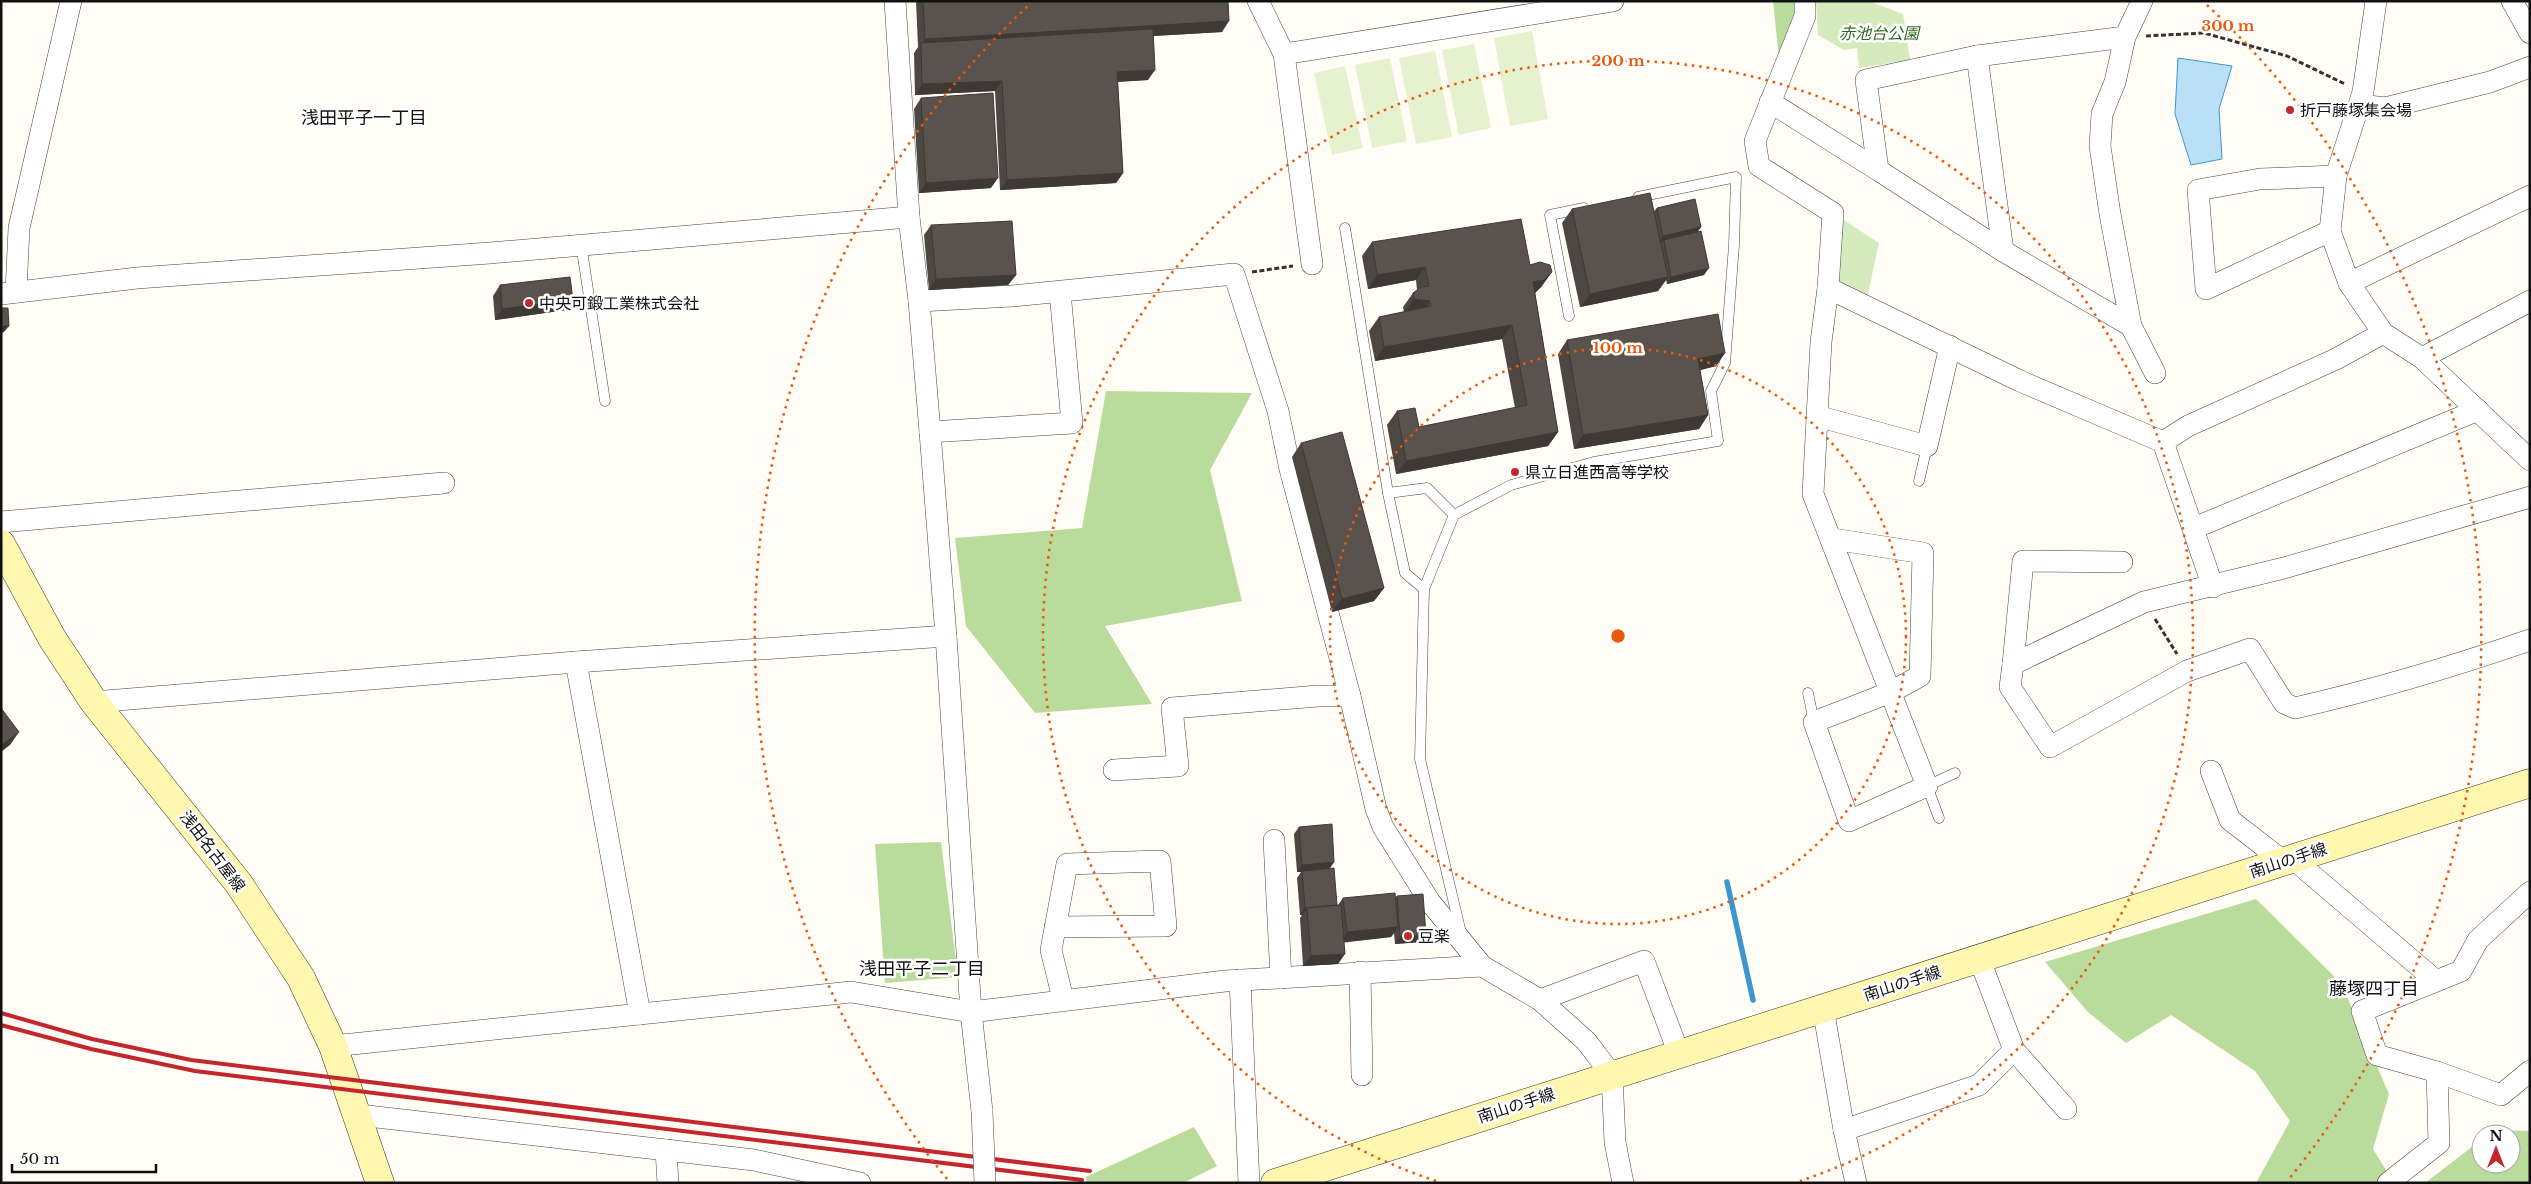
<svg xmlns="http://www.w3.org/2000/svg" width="2531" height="1184" viewBox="0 0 2531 1184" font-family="'Libre Baskerville','Noto Sans JP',serif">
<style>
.green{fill:#d5ebbd}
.forest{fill:#b9dc9c}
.pitch{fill:#e6f2cf}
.water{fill:#b9e0f7;stroke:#3f96cf}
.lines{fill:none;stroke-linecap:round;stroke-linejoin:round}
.stream{stroke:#3f96cf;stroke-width:5.5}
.lane-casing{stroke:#444;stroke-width:11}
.street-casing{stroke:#444;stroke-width:22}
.secondary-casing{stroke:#333;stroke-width:29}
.path{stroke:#333;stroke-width:3;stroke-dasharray:5 2.5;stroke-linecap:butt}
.lane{stroke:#fff;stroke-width:10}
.street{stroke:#fff;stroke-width:21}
.secondary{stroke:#fff6b0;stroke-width:28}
.rail{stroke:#c4262e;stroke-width:4}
.street-bridge-casing{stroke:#444;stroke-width:22;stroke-linecap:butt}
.street-bridge{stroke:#fff;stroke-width:21}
.wall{fill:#4d4742}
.shaded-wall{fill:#3f3936}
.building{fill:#5a524d;stroke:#3f3936}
.ring{fill:none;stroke:#e8590c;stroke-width:2.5;stroke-dasharray:2.5 5}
.poi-dot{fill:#c4262e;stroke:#fff;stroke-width:2}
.labels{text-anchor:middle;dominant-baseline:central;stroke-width:5;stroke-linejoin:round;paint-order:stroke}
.park-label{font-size:16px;font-style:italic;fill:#2f6b1f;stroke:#fff}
.poi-label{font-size:16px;fill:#111;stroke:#fff;text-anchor:start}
.street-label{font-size:16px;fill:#111;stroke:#fff}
.neighbourhood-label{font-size:18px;fill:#111;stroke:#fff}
.centre{fill:#e8590c;stroke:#fff;stroke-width:2.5}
.ring-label{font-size:15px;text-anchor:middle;font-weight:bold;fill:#e8590c;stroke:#fff;stroke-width:5;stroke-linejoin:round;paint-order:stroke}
</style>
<rect width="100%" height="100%" fill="#fffdf5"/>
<g class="green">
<polygon points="1816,1 1869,1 1903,14 1910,60 1859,68 1857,48 1844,50 1818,35"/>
<polygon points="1836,215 1879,243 1866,303 1831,286"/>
</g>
<g class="forest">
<polygon points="1773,1 1798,1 1798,13 1779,58"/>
<polygon points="1106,391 1252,393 1210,470 1242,601 1105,626 1152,704 1035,713 966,626 955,538 1082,528"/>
<polygon points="941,842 958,977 885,983 875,844"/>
<polygon points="2256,899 2341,983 2389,1094 2373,1149 2394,1183 2256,1183 2290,1121 2255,1071 2171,1015 2126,1043 2088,1012 2045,962"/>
<polygon points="1194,1127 1217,1166 1183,1183 1087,1183 1086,1177"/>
<polygon points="2494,1130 2530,1131 2530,1183 2425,1183 2481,1140 2481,1164 2511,1164 2511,1134 2489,1134"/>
</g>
<g class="pitch">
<polygon points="1532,31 1548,119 1510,126 1494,38"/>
<polygon points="1474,44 1491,128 1459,135 1442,50"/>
<polygon points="1435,51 1452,137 1416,144 1399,58"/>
<polygon points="1390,58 1407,141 1372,148 1355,65"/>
<polygon points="1345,66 1363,148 1332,155 1314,73"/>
</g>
<polygon class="water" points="2178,58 2232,66 2219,109 2222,159 2191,165 2175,114"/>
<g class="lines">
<polyline class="stream" points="1727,882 1753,1000"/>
<defs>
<g id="lane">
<polyline points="1345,228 1388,493 1405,573 1424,589"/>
<polyline points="581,244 605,401"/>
<polyline points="1569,316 1550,215 1584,208"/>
<polyline points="1919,481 1927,446"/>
<polyline points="1388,493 1427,488 1454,515"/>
<polyline points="1808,693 1814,722"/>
<polyline points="1939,818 1927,786 1955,773"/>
<polyline points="1461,933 1420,759 1424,589 1454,515 1511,485 1594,462 1718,441 1711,391 1725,363 1734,245 1736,177 1638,197"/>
</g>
<g id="street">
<polyline points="895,1 909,217 919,301 930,432 946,636 971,1012 982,1111"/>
<polyline points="1258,1 1284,54 1312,264"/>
<polyline points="1805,1 1805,16 1755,141 1759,166 1833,213 1828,288 1821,342 1813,494 1927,786 1849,821 1814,722 1891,692 1920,676 1923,553 1833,539"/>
<polyline points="2376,1 2363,92 2336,176 2330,231 2349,283 2383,333 2422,358 2530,460"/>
<polyline points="2512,1 2530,33"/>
<polyline points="2125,37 1977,56 1866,80 1878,170 2003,251 2131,326 2110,214 2100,146 2102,114 2115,82 2125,37 2142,1"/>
<polyline points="1284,54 1613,1"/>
<polyline points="1977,56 2003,251"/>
<polyline points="1770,102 1878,170"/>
<polyline points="2360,105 2385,108 2490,82 2530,67"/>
<polyline points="2330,231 2206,289 2198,190 2260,179 2336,176"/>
<polyline points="2349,283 2530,196"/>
<polyline points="1828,288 2020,381 2163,442 2213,587"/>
<polyline points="16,292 19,228 71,1"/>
<polyline points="1,294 137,278 490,253 909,217"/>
<polyline points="919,301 1012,296 1234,274 1278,411 1290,469 1350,696 1376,809 1383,827 1430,902 1482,966 1540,1000 1586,1041 1612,1075 1615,1142 1623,1183"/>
<polyline points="2131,326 2155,373"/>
<polyline points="2422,358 2530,301"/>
<polyline points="1817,416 1927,446 1950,346"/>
<polyline points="930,432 1072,423 1060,292"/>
<polyline points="2163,442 2188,426 2336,359 2383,333"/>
<path d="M2530,497L2284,568L2144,602L2013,664L2010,687L2050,747L2187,671L2250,649L2284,703L2295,708C2374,690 2452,667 2530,640"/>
<polyline points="1,522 444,483"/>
<polyline points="2194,528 2478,410"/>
<polyline points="576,662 640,1014"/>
<polyline points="2013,664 2023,561 2122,562"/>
<polyline points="94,702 576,662 946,636"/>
<polyline points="1114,770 1178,766 1172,708 1318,696 1350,696"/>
<polyline points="2211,771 2230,820 2283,861"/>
<polyline points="1274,840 1281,978"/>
<polyline points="2292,858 2435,980"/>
<polyline points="1055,927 1166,926 1160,861 1067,864 1051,950 1063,999"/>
<polyline points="1360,972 1362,1075"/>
<polyline points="1240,980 1249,1183"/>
<polyline points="1540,1000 1644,961 1679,1054"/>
<polyline points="1823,1008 1844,1130 1856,1183"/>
<polyline points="333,1046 851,992 971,1012 1225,981 1482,966"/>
<polyline points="2014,1050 2066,1109"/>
<polyline points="2437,1072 2377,1055 2362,1011 2461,971 2478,940 2530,892"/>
<polyline points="359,1115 754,1160 860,1183"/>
<polyline points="1844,1130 1979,1085 2014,1050 1979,958"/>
<polyline points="666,1150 668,1183"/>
<polyline points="2388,1183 2439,1143 2437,1072 2501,1095 2530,1071"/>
</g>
<g id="secondary">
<polyline points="1,544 52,638 94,702 239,884 301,978 333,1046 380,1183"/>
<polyline points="1275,1183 2530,783"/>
</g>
</defs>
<use href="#lane" class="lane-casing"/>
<use href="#street" class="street-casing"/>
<use href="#secondary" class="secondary-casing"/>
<g class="path">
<polyline points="2146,36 2204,33 2287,56 2345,84"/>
<polyline points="1252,272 1293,266"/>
<polyline points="2155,619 2177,654"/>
</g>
<use href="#lane" class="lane"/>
<use href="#street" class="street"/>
<use href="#secondary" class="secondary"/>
<g class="rail">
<polyline points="1,1013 92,1039 191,1060 1090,1171"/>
<polyline points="1,1025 91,1049 195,1071 1082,1180"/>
</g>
<defs>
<polyline id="street-bridge" points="982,1111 985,1183"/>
</defs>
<use href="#street-bridge" class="street-bridge-casing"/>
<use href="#street-bridge" class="street-bridge"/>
</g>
<g class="wall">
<polygon points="916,1 1228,1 1222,32 1154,36 1148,80 1118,82 1123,173 1116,183 1000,190 995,91 915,95 914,53 918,47"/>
<polygon points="921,98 991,188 919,193 914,109"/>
<polygon points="1657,208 1701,227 1697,232 1704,275 1667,284 1666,280 1658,291 1580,307 1562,223 1572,209 1654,211"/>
<polygon points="931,225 1016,275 1008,285 929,290 924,235"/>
<polygon points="1372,242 1530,265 1542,286 1535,293 1558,432 1548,446 1396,474 1387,425 1397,411 1419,427 1515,408 1502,339 1375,361 1369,331 1379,317 1404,312 1403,307 1413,293 1417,290 1416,280 1368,289 1362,256"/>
<polygon points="500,285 566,310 495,320 493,296"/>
<polygon points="1567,340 1725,353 1716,366 1700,370 1708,415 1699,429 1574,449 1558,354"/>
<polygon points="1301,443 1384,588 1374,601 1332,612 1292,457"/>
<polygon points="1299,827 1334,862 1330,868 1337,905 1338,905 1343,898 1396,897 1397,896 1421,942 1395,944 1394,933 1391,937 1344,942 1338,964 1303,966 1300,918 1302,915 1300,915 1297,878 1301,872 1297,872 1294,834"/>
</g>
<g class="shaded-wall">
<polygon points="1229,21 1222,32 921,49 921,45 925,39"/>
<polygon points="1155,70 1148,80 1110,82 1117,72"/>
<polygon points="1002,81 995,91 915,95 922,84"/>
<polygon points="1123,173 1116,183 1000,190 1007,180"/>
<polygon points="998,178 991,188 919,193 926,183"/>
<polygon points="1701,227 1696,234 1664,240 1662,242 1658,243 1663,236"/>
<polygon points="1425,267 1416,280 1368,289 1377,275"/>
<polygon points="1709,268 1704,275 1667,284 1671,277"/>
<polygon points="1552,272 1542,286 1535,293 1533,282"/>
<polygon points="1016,275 1008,285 929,290 936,279"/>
<polygon points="1668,277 1658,291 1580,307 1590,294"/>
<polygon points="1414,299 1430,301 1420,315 1404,313"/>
<polygon points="573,300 566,310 495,320 502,309"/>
<polygon points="1512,325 1502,339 1375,361 1384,347"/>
<polygon points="1,326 9,326 4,332 1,333"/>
<polygon points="1725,353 1716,366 1689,373 1698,359"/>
<polygon points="1708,415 1699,429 1574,449 1583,435"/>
<polygon points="1558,432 1548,446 1396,474 1406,461"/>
<polygon points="1384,588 1374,601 1332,612 1342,599"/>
<polygon points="19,732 10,745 1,752 1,745"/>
<polygon points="1334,862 1329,869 1302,871 1301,872 1297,872 1302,865"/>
<polygon points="1305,908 1307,908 1302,915 1300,915"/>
<polygon points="1398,927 1391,937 1340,943 1347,932"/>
<polygon points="1426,935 1421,942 1395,944 1400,937"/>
<polygon points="1345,954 1338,964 1303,966 1311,956"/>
</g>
<g class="building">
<polygon points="923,1 1228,1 1229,21 925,39"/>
<polygon points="1153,29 1155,70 1117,72 1123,173 1007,180 1002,81 922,84 921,43"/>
<polygon points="993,93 998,178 926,183 921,98"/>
<polygon points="1650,193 1668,277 1590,294 1572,209"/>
<polygon points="1695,199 1701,227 1663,236 1657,208"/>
<polygon points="1521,219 1530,265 1540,262 1550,265 1552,272 1544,280 1533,282 1558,432 1406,461 1397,411 1415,408 1419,427 1527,405 1512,325 1384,347 1379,317 1431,306 1430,301 1414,299 1413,293 1421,287 1429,286 1425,267 1377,275 1372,242"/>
<polygon points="1012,221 1016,275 936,279 931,225"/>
<polygon points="1701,231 1709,268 1671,277 1664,240"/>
<polygon points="570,277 573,300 502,309 500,285"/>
<polygon points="1,308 8,308 9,326 1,326"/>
<polygon points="1718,314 1725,353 1698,359 1708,415 1583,435 1567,340"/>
<polygon points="1342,432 1384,588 1342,599 1301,443"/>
<polygon points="1,708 19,732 1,745"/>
<polygon points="1332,824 1334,862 1302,865 1299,827"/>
<polygon points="1334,868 1337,905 1305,908 1302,871"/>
<polygon points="1395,893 1398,927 1347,932 1343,898"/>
<polygon points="1423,894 1426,935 1400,937 1397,896"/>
<polygon points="1341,905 1345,954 1311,956 1307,908"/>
</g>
<g class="ring">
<circle cx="1618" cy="636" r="288"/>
<path d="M1436 1181A575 575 0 1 1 1800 1181"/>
<path d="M947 1179A863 863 0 0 1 1029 5M2207 5A863 863 0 0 1 2289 1179"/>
</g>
<g class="poi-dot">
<circle cx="2290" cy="110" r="5"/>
<circle cx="529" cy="303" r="5"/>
<circle cx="1515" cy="472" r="5"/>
<circle cx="1408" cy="936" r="5"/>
</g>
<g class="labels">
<g class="park-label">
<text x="1879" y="33">赤池台公園</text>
</g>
<g class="poi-label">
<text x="2300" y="110">折戸藤塚集会場</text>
<text x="539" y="303">中央可鍛工業株式会社</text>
<text x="1525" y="472">県立日進西高等学校</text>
<text x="1418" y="936">豆楽</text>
</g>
<g class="street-label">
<text transform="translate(213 851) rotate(53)">浅田名古屋線</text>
<text transform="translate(2288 860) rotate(-18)">南山の手線</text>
<text transform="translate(1902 983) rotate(-18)">南山の手線</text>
<text transform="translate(1516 1105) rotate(-18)">南山の手線</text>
</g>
<g class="neighbourhood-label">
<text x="364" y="118">浅田平子一丁目</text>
<text x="922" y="969">浅田平子二丁目</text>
<text x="2374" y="989">藤塚四丁目</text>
</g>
</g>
<circle cx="1618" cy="636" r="8" class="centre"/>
<g class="ring-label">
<text x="2228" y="31">300 m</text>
<text x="1618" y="66">200 m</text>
<text x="1618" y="353">100 m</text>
</g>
<rect width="2531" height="1184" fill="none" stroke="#111111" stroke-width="5"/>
<g transform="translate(2496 1149)"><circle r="24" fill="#ffffff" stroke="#a0a0a0"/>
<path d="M0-4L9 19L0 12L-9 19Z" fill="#c4262e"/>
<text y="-8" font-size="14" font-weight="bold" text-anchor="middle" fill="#111111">N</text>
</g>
<path d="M12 1164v8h144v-8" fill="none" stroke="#111111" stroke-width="2.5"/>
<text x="20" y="1164" font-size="15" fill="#111111" stroke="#ffffff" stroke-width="4" paint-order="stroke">50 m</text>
</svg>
